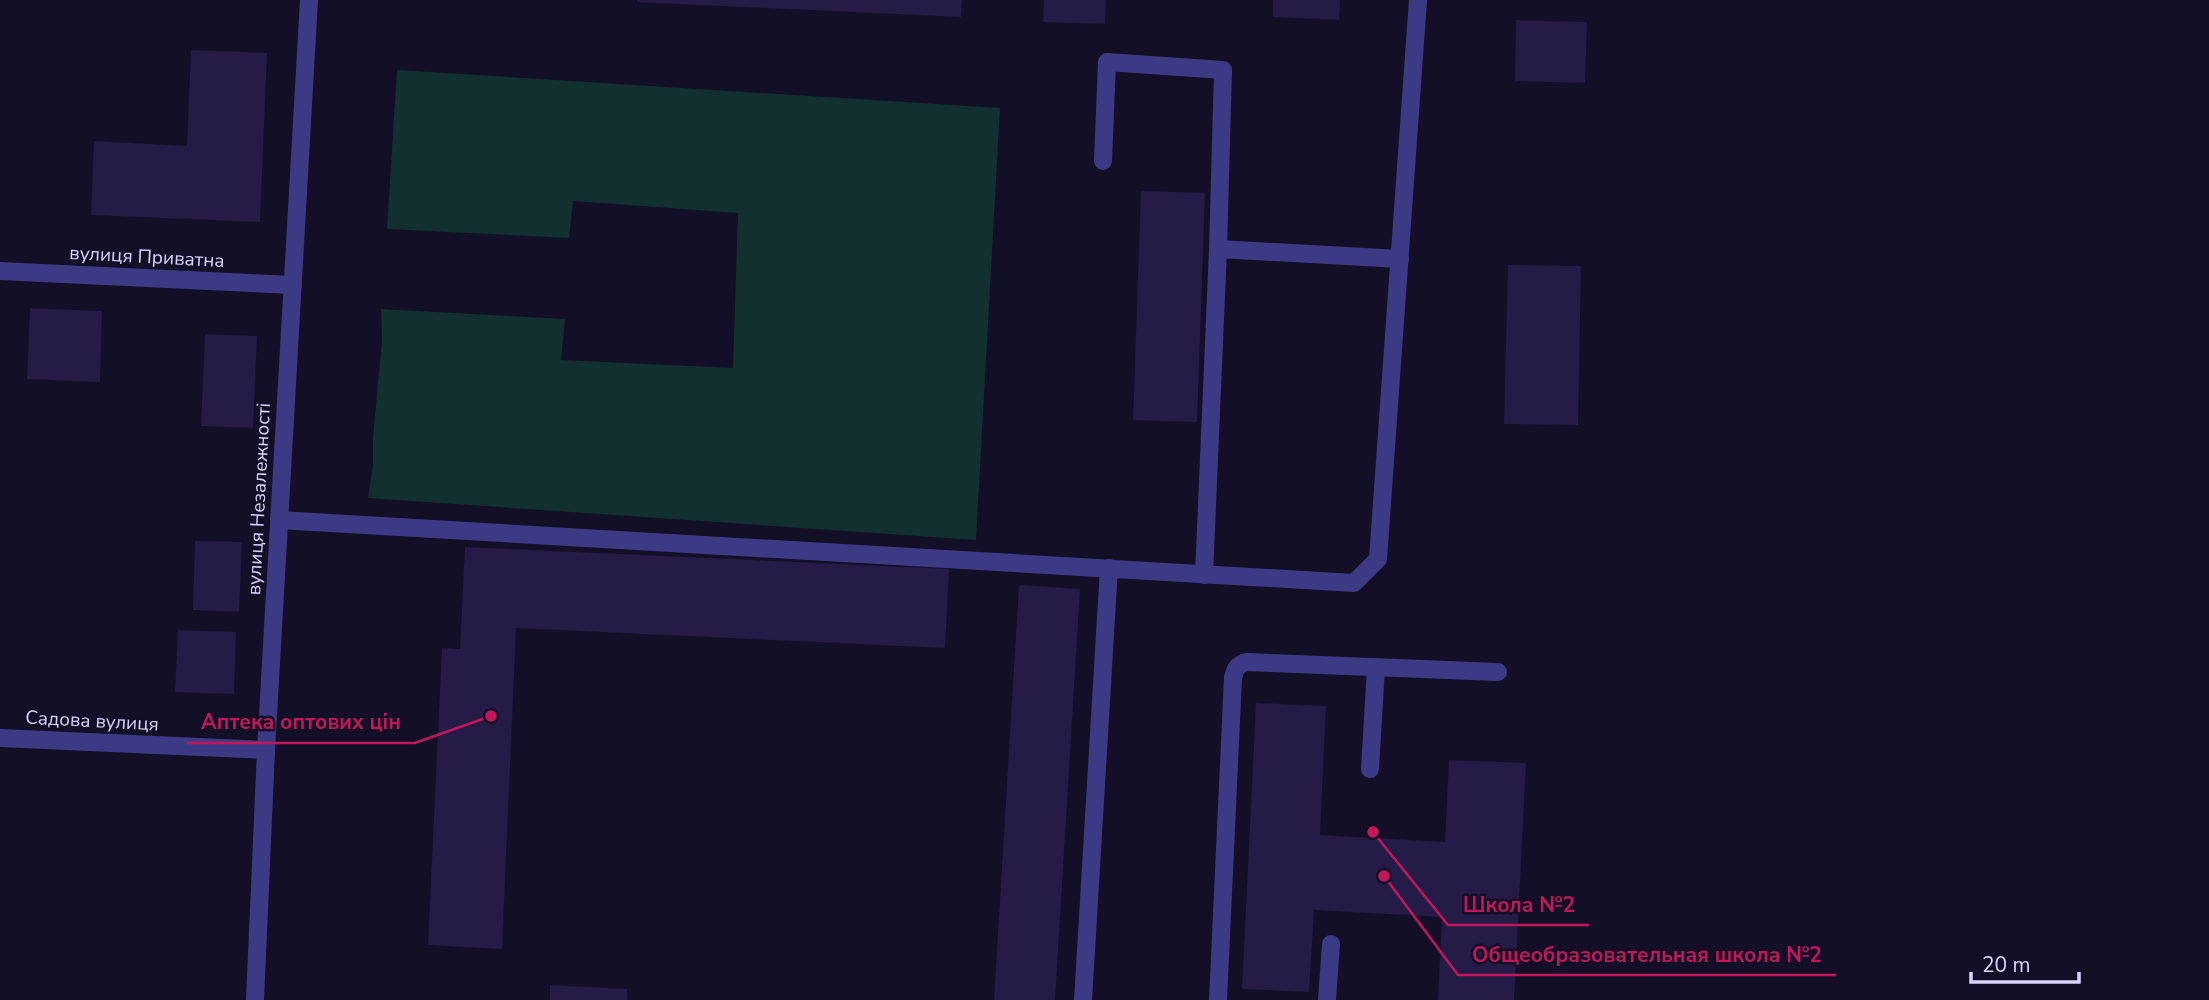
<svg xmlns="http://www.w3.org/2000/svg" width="2209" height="1000" viewBox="0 0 2209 1000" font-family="'Nunito Sans',sans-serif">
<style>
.green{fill:#12302f}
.building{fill:#241b47}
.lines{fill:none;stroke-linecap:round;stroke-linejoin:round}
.service{stroke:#3d3a85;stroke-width:18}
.minor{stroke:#3d3a85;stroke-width:18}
.labels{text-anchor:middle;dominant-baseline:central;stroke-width:5;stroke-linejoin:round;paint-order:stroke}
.street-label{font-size:19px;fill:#d9d4ff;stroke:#130f26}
.leader{fill:none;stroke:#c2185b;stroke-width:2.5}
.callout-dot{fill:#c2185b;stroke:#130f26;stroke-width:2.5}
.callout-label{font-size:21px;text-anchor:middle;font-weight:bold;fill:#c2185b;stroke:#130f26;stroke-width:5;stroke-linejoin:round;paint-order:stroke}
</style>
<rect width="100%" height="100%" fill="#130f26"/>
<polygon class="green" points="397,70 1000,108 976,540 368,498 373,465 373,437 382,341 381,309 565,319 561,360 733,368 738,213 573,201 569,238 387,229"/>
<g class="building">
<polygon points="637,0 962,0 961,17 637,2"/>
<polygon points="1044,0 1106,0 1105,24 1043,22"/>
<polygon points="1273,0 1340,0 1339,20 1273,17"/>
<polygon points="1516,20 1587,22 1585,83 1515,81"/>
<polygon points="191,50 267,53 260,222 91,215 94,141 187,146"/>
<polygon points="1141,191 1205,193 1197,422 1133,420"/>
<polygon points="1508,265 1581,266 1578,425 1504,424"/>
<polygon points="30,308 102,311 100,382 27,379"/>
<polygon points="205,334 257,336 253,428 201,426"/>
<polygon points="195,541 242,542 239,612 193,610"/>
<polygon points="465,547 949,569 945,648 516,628 502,949 428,945 442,648 460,649"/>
<polygon points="1019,585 1080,589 1055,1000 994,1000"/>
<polygon points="178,630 236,632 234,694 175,692"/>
<polygon points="1256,703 1326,706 1320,835 1445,842 1449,760 1526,763 1514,1000 1438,1000 1442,917 1314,910 1309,992 1242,989"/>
<polygon points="550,985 627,989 627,1000 550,1000"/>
</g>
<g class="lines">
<g class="service">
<polyline points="1103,161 1107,62 1223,70 1218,249"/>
<polyline points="1204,575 1218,249 1400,259"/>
<polyline points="1370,769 1376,667"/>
<polyline points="1083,1000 1109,568"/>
<path d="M1218,1000L1233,678C1235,669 1237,665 1246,662L1498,672"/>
<polyline points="1327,1000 1331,944"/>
</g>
<g class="minor">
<polyline points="0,271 293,285"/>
<polyline points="279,520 1354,583 1378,559 1418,0"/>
<polyline points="0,738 266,750"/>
<polyline points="255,1000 266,750 309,0"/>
</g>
</g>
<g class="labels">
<g class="street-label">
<text transform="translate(147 257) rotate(3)">вулиця Приватна</text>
<text transform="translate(259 499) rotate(-87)">вулиця Незалежності</text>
<text transform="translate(92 721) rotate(3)">Садова вулиця</text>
</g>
</g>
<path class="leader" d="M491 716L415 743H187M1373 832L1448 925H1589M1384 876L1458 975H1836"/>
<g class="callout-dot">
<circle cx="491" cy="716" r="7"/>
<circle cx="1373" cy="832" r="7"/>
<circle cx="1384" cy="876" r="7"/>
</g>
<g class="callout-label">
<text x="301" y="729">Аптека оптових цін</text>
<text x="1519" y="912">Школа №2</text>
<text x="1647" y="962">Общеобразовательная школа №2</text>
</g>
<path d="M1971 972v10h108v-10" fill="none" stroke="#d9d4ff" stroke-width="3.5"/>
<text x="1982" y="972" font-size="21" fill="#d9d4ff" stroke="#130f26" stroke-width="5" paint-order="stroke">20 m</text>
</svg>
